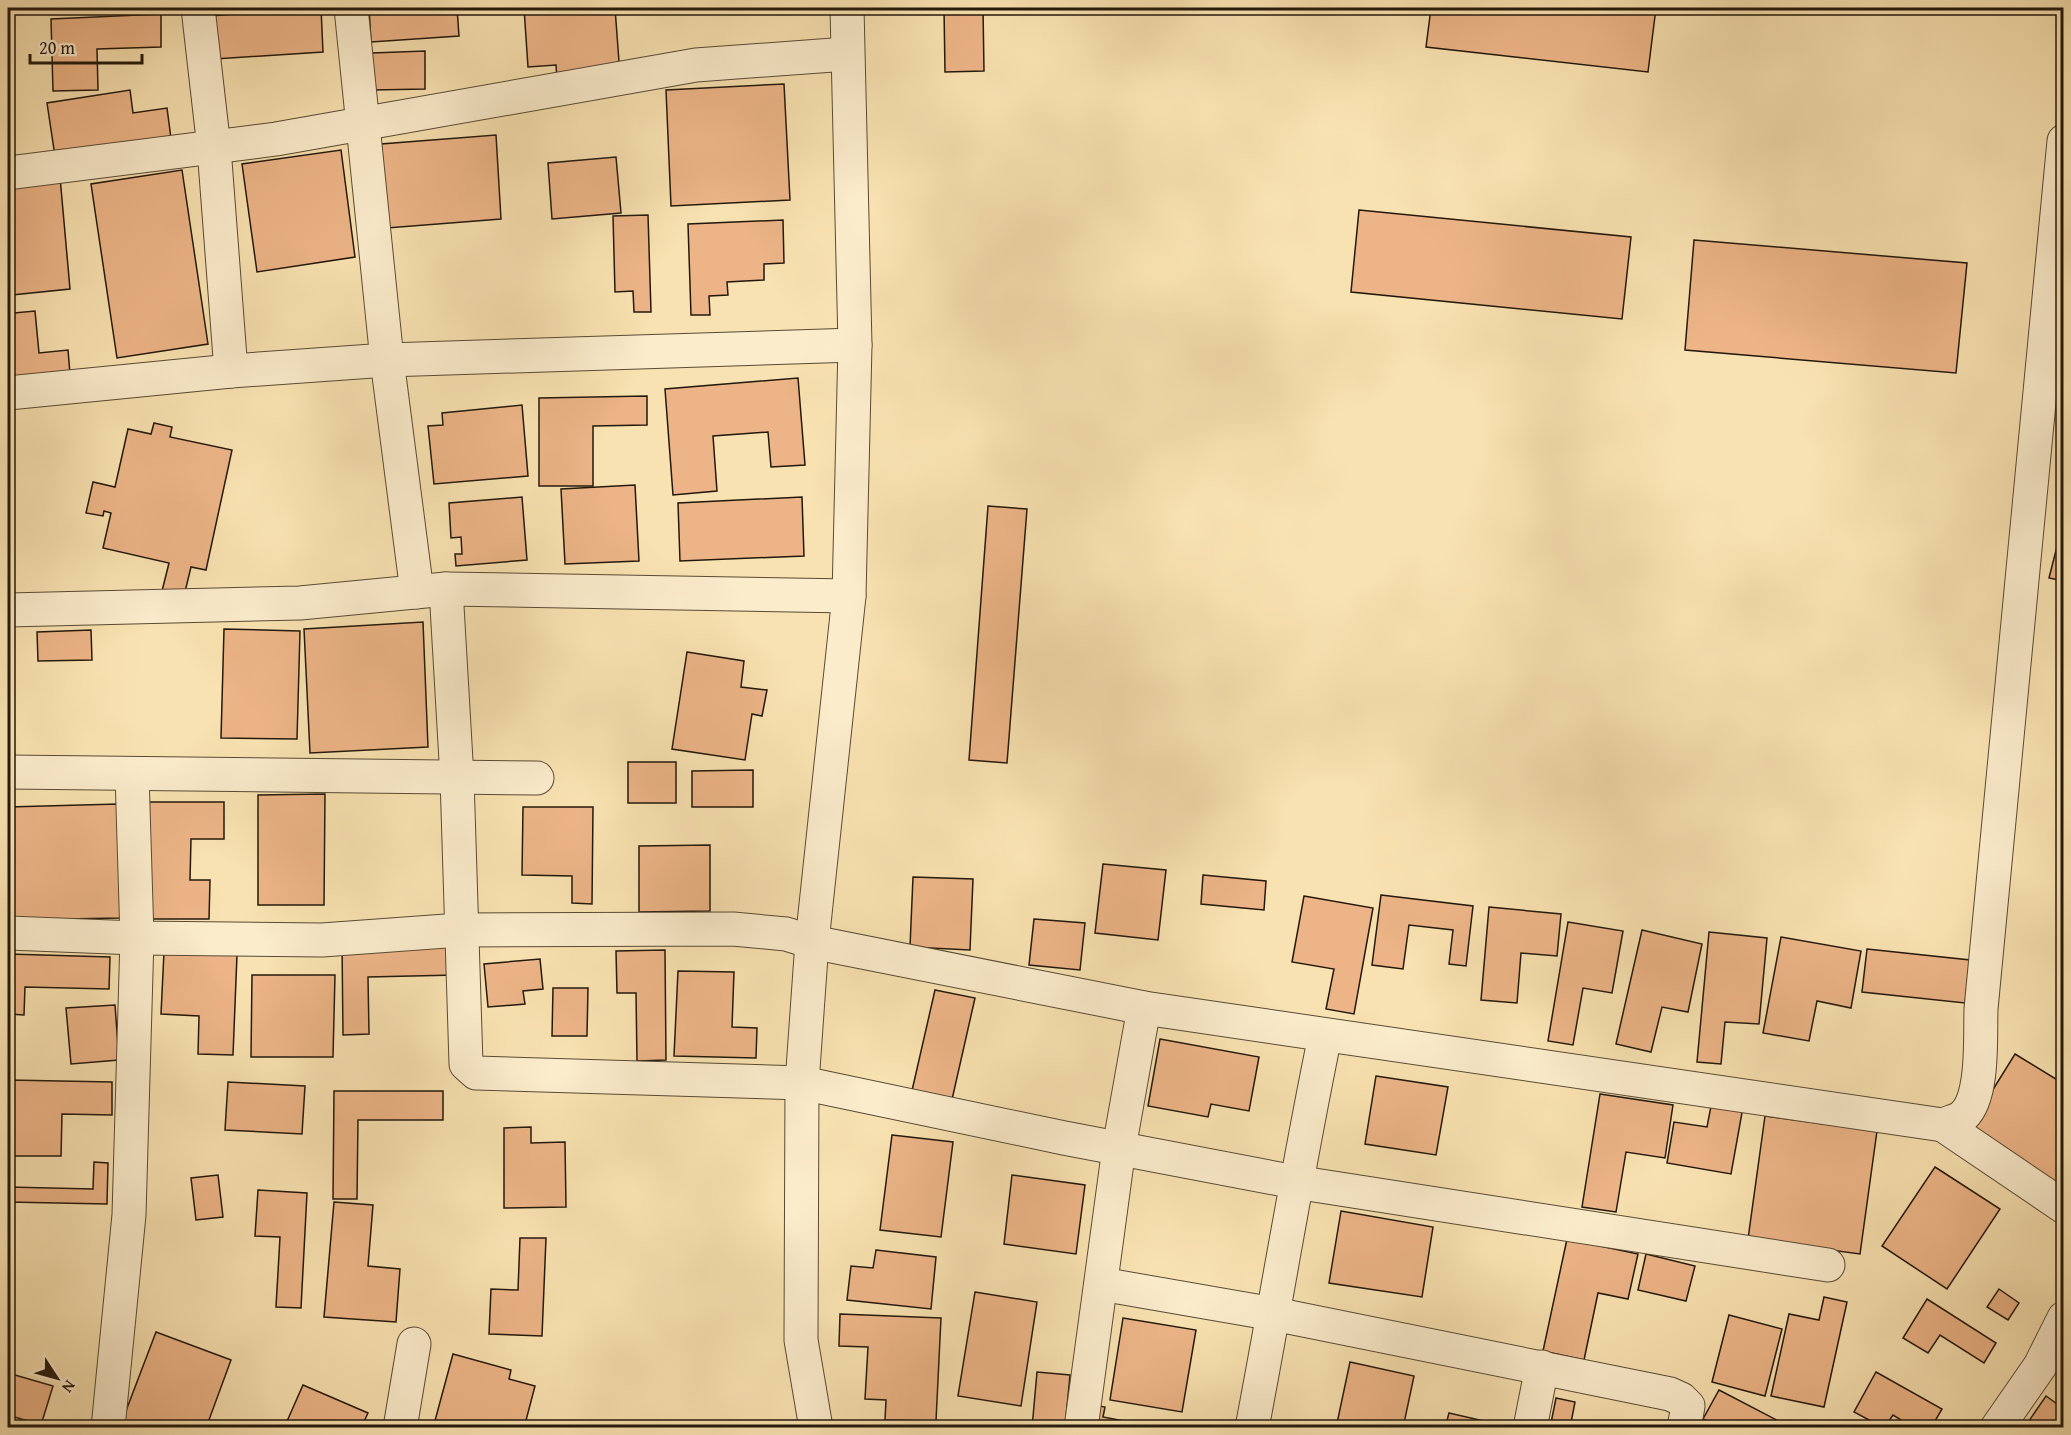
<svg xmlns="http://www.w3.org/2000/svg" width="2071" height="1435" viewBox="0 0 2071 1435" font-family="'Gentium Book Plus',serif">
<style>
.building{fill:#edb587;stroke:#22190c;stroke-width:1.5}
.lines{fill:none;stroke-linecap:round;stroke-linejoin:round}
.street-casing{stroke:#584b35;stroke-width:35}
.street{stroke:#fbeccc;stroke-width:33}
</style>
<rect width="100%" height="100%" fill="#f9e2b1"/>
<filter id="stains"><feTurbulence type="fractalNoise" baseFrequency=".00333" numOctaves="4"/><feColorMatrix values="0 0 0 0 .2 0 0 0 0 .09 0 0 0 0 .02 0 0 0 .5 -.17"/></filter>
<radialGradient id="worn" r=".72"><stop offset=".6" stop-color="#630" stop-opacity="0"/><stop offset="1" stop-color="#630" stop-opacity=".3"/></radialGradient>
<g class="building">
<polygon points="47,8 145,8 47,10"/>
<polygon points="245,8 321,8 323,52 215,59 211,16 245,13"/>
<polygon points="369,8 457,8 459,36 371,42"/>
<polygon points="524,8 615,8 620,75 557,79 556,65 528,67"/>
<polygon points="944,8 983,8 984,71 945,72"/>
<polygon points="1431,8 1656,8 1648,72 1426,47"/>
<polygon points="161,14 161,47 97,49 98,90 53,91 51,19"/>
<polygon points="425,51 425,89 373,90 372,53"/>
<polygon points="784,84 790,200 671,206 666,90"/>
<polygon points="130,90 133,113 167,108 172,146 56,163 47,103"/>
<polygon points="496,135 501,219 387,228 381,144"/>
<polygon points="341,150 355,257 257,272 242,164"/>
<polygon points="616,157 621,213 552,219 548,163"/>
<polygon points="182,170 208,344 117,358 91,184"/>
<polygon points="60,177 70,289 12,295 14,313 35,311 39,353 68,350 70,374 8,380 8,182"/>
<polygon points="1359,210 1631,237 1622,319 1351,292"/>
<polygon points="648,215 651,312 634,312 633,291 615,292 613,216"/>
<polygon points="783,220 784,263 764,264 764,280 727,282 728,295 709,296 710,315 691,315 688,224"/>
<polygon points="1694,240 1967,263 1956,373 1685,350"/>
<polygon points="798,378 805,465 771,467 768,432 713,436 717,491 673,495 665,389"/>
<polygon points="647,396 647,425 593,426 593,486 539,486 539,398"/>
<polygon points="522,405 528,476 434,484 428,426 443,425 442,413"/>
<polygon points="154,423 172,427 170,437 232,450 206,570 191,567 184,596 162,591 169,563 103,548 111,513 104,511 103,516 86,513 93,482 115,487 128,429 151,434"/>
<polygon points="635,485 639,561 565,564 561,489"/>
<polygon points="522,497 527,560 456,566 455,554 462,554 461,537 451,538 449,503"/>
<polygon points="802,497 804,556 680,561 678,503"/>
<polygon points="988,506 1027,509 1007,763 969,760"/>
<polygon points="2064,519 2064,581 2049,578"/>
<polygon points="423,622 428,747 310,753 304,629"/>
<polygon points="224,629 300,631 297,739 221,738"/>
<polygon points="91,630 92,660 38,661 37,632"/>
<polygon points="687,652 744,661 741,687 767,690 762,716 752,714 745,760 672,749"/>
<rect x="628" y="762" width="48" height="41"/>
<polygon points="753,770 753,807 692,807 692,771"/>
<polygon points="325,794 324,905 258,905 258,795"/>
<polygon points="146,802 224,802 224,839 191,839 190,880 210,880 209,919 145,919"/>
<polygon points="118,804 120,918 8,920 8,807"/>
<polygon points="523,807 593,807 592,904 572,903 572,876 522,875"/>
<polygon points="710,845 710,911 639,912 639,846"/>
<polygon points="1103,864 1166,870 1158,940 1095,933"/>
<polygon points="1203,875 1266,881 1264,910 1201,904"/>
<polygon points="913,877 973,879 970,950 910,947"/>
<polygon points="1381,895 1473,906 1466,966 1449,964 1453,930 1409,925 1403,969 1372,965"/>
<polygon points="1304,896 1373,908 1354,1014 1326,1009 1334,969 1292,962"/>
<polygon points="1489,907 1561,914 1557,956 1521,953 1517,1003 1481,1000"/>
<polygon points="1034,919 1085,923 1080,970 1029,965"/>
<polygon points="1568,922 1623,931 1612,993 1583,988 1573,1045 1548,1041"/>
<polygon points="1642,930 1702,944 1688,1012 1662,1007 1651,1052 1616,1044"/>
<polygon points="1709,932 1767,938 1759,1024 1725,1022 1721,1064 1697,1062"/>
<polygon points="1781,937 1861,951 1851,1008 1817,1001 1809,1041 1763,1033"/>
<polygon points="456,941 456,975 368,977 369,1034 343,1035 342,943"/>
<polygon points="1867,949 1970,960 1965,1003 1862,992"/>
<polygon points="665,950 666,1060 637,1061 636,993 617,993 616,951"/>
<polygon points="164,952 237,955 233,1055 198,1054 199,1016 161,1014"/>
<polygon points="8,954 110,957 109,989 25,987 24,1015 8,1014"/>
<polygon points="540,959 543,989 523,991 525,1004 488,1007 484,964"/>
<polygon points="678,971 734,972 732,1027 757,1028 756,1058 674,1056"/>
<polygon points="252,975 335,975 333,1057 251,1057"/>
<polygon points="553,988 588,988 587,1036 552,1036"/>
<polygon points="935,990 975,998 951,1104 911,1095"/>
<polygon points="115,1005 119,1060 71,1064 66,1008"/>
<polygon points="1160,1039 1259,1057 1249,1111 1211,1104 1208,1117 1148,1106"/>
<polygon points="2015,1054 2064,1084 2064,1194 1966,1133"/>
<polygon points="1376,1076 1448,1087 1436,1155 1365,1144"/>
<polygon points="8,1080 112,1082 112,1115 62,1114 61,1156 8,1156"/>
<polygon points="228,1082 305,1086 302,1134 225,1130"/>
<polygon points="334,1091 443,1091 443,1120 358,1120 357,1199 333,1199"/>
<polygon points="1600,1094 1673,1105 1665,1158 1626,1152 1616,1212 1582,1207"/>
<polygon points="1712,1101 1743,1107 1731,1174 1667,1163 1674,1122 1707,1127"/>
<polygon points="1765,1116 1877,1131 1860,1254 1748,1239"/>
<polygon points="531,1127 531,1143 565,1142 566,1207 504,1208 504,1128"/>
<polygon points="892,1135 953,1142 941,1237 880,1230"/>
<polygon points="94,1162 108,1163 107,1204 8,1202 8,1187 93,1189"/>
<polygon points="1935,1167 2000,1209 1947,1289 1882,1246"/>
<polygon points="218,1175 223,1217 196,1220 191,1178"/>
<polygon points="1012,1175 1085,1185 1076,1254 1004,1244"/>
<polygon points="258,1190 307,1193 301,1308 276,1307 280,1237 255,1236"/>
<polygon points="334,1202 373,1205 368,1266 400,1269 396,1322 324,1317"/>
<polygon points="1341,1211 1433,1227 1422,1297 1329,1283"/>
<polygon points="520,1238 546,1238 542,1336 489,1334 491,1289 518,1290"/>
<polygon points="1567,1239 1638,1254 1628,1299 1598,1293 1584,1360 1543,1351"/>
<polygon points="876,1250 936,1257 931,1309 847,1300 851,1266 873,1268"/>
<polygon points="1646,1254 1695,1266 1686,1301 1638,1290"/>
<polygon points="1999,1289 2019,1303 2008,1320 1987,1307"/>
<polygon points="975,1292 1037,1302 1021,1406 958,1396"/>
<polygon points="1824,1297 1847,1302 1824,1407 1771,1396 1789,1314 1819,1320"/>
<polygon points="1927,1299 1996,1343 1984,1363 1940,1335 1928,1353 1903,1338"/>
<polygon points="840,1314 941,1318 936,1421 885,1420 886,1400 865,1399 868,1347 839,1346"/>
<polygon points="1729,1315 1782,1329 1765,1396 1712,1382"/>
<polygon points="1123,1318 1196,1330 1182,1412 1110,1400"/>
<polygon points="156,1332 231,1360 206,1428 129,1428 121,1424"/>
<polygon points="453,1354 511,1370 509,1379 535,1386 524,1428 433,1428"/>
<polygon points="1350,1362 1414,1376 1403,1428 1336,1428"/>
<polygon points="1037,1372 1070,1375 1065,1428 1032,1428"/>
<polygon points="1876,1372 1942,1409 1931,1428 1914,1428 1893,1415 1884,1428 1854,1412"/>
<polygon points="8,1373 53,1386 41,1425 8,1415"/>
<polygon points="303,1385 368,1413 361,1428 284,1428"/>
<polygon points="1719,1390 1792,1428 1720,1428 1703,1419"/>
<polygon points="2046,1396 2064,1409 2064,1428 2024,1428"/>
<polygon points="1556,1398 1575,1402 1570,1428 1550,1428"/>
<polygon points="1093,1405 1105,1407 1103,1417 1161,1428 1090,1428"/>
<polygon points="1449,1413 1506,1426 1506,1428 1445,1428"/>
</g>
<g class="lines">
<defs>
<g id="street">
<polyline points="198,8 214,148 231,371"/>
<polyline points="351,8 387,360 417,592"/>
<polyline points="8,173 276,139 696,65 847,54"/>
<polyline points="8,393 231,371 387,360 855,345"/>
<polyline points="446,589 457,778 466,1064 476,1073 802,1083 1064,1138 1295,1182 1828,1265"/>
<polyline points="8,610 300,603 446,589 849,596"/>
<polyline points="8,772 537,778"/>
<path d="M8,933L137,938L322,940L460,930L733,929L786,934L812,942L1144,1008L1943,1125C1949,1122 1960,1120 1964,1115C1984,1096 1980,1036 1981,1009L2064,141"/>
<polyline points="1943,1125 2064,1207"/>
<polyline points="1101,1284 1274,1314 1670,1394 1681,1399 1688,1406 1684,1428"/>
<polyline points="108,1428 129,1215 137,938 132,774"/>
<polyline points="400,1428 414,1344"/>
<polyline points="816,1428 801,1340 802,1083 812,942 849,596 855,345 847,8"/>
<polyline points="1081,1428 1119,1148 1144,1008"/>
<path d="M1252,1428C1277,1297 1298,1166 1325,1036"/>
<polyline points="1530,1428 1542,1367"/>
<polyline points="1997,1428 2040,1366 2064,1318"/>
</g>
</defs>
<use href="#street" class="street-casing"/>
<use href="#street" class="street"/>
</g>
<rect width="2071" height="1435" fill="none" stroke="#f9e2b1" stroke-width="30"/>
<rect x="9" y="9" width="2053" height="1417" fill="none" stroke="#22190c" stroke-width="3"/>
<rect x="15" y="15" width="2041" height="1405" fill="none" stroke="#22190c" stroke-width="1.5"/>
<g transform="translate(57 1378) rotate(126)" stroke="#fbeccc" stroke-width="4.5" paint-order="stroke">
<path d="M0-4.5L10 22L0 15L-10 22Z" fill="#22190c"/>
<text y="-9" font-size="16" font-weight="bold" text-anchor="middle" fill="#22190c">N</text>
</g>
<path d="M30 54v9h112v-9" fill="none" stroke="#22190c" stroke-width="3"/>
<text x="39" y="54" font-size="18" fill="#22190c" stroke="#fbeccc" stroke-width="4.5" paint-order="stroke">20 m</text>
<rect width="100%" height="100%" filter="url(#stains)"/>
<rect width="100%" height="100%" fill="url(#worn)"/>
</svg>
